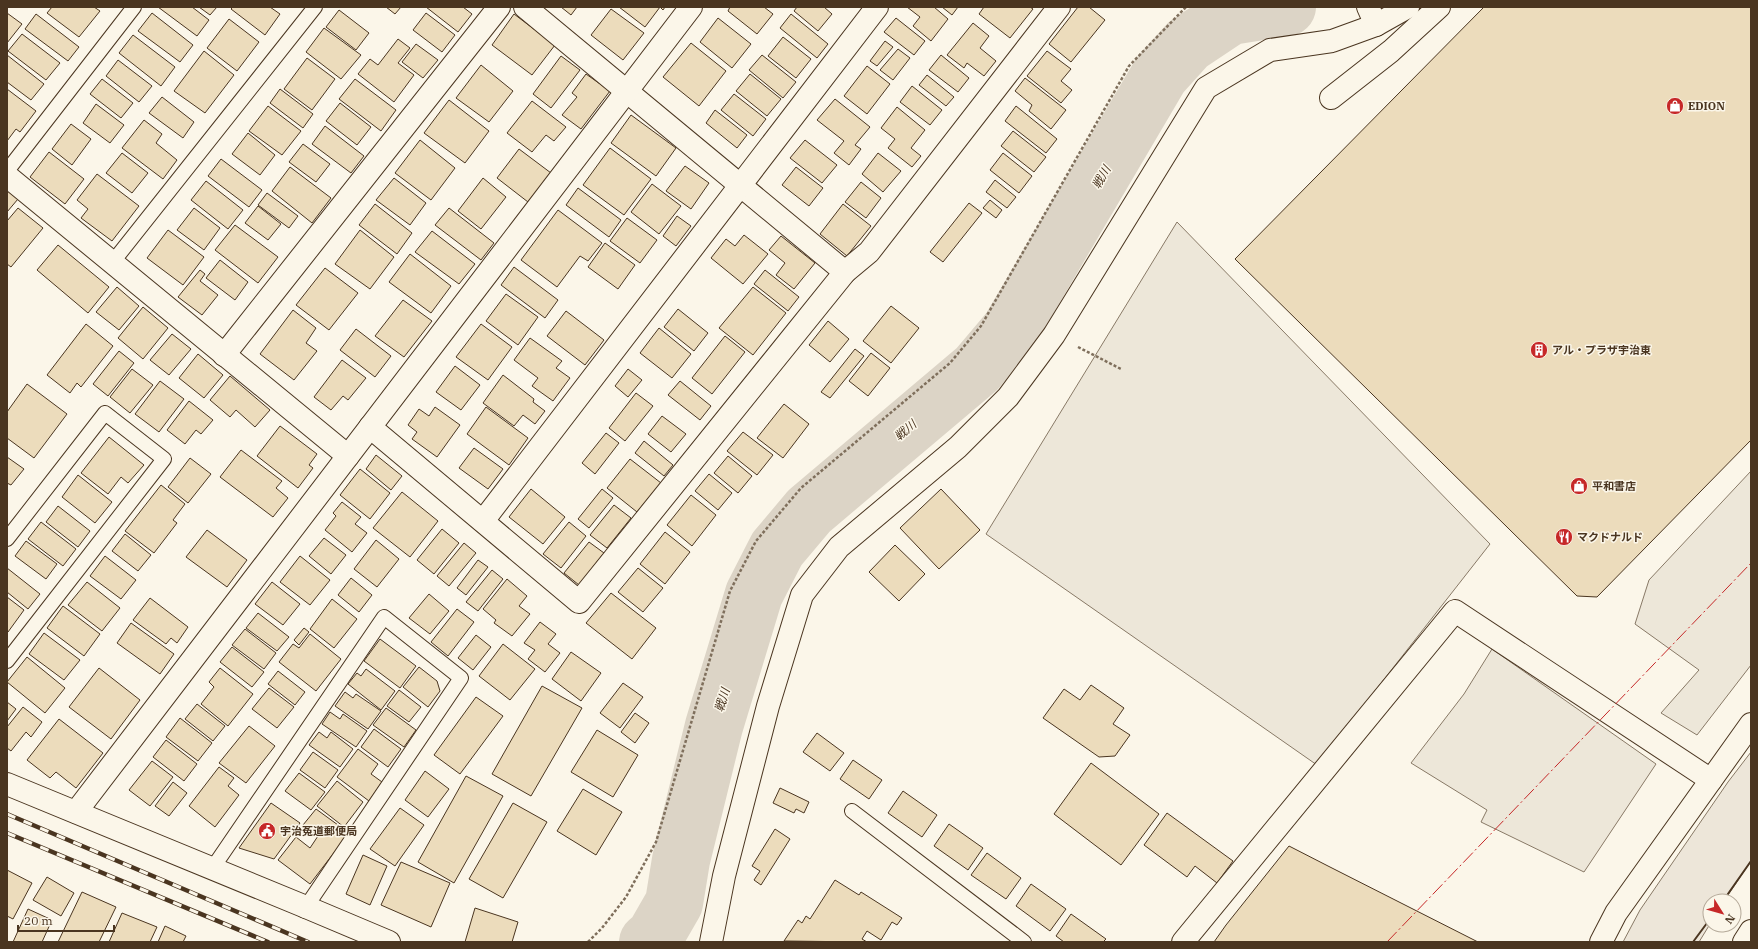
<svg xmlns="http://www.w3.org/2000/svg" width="1758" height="949" viewBox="0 0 1758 949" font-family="'IBM Plex Serif','Noto Sans JP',serif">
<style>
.green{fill:#ede6d9;stroke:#887966}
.parking{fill:#ede7d9;stroke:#887966}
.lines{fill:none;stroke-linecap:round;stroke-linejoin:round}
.river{stroke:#dcd4c6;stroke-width:58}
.building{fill:#ecdcbc;stroke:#4a3520}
.service-casing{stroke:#4a3520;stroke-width:16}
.pedestrian-casing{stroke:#4a3520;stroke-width:24}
.minor-casing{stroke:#4a3520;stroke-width:24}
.tertiary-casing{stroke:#4a3520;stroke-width:24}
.motorway-casing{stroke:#4a3520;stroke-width:24}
.path{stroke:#7f6f5c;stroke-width:2.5;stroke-dasharray:3 2;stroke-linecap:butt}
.service{stroke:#fbf6e9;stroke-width:14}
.pedestrian{stroke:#fbf6e9;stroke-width:22}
.minor{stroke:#fbf6e9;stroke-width:22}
.tertiary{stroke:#fbf6e9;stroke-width:22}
.motorway{stroke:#fbf6e9;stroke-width:22}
.rail-casing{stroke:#4a3520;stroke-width:4.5}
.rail{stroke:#fbf6e9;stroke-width:3;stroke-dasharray:9;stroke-linecap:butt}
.wall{stroke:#4a3520;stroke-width:2}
.power{stroke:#c62828;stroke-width:1;stroke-dasharray:14 3 2 3;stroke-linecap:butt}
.labels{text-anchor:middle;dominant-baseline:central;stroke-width:3;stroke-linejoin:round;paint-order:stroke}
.poi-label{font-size:11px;font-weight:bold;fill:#4a3520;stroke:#fbf6e9;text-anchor:start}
.water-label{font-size:12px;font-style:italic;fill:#4a3520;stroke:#fbf6e9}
</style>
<rect width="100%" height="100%" fill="#fbf6e9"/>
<polygon class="green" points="1751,752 1751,861 1724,901 1710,901 1710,924 1699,942 1623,942 1640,910 1728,782"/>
<g class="parking">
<polygon points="1177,222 1490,544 1317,765 986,534"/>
<polygon points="1751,471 1751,665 1697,735 1661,713 1699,670 1635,624 1649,580"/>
<polygon points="1492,649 1656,764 1584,872 1481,822 1487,810 1411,763 1464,694"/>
</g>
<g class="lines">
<polyline class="river" points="648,942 655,936 674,903 681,860 714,726 754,594 777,549 809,511 977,369 1010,330 1160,75 1188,44 1230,16 1287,7"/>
</g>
<g class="building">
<polygon points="52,7 94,7 100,11 79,37 47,13"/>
<polygon points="158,7 192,7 209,20 197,36"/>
<polygon points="199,7 217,7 210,15"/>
<polygon points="233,7 270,7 280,14 265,35 231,9"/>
<polygon points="386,7 401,7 395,14"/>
<polygon points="426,7 463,7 472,14 458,32"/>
<polygon points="561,7 577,7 571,15"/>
<polygon points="619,7 665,7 663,10 660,7 645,27"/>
<polygon points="730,7 764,7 773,14 757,34 728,11"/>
<polygon points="797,7 824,7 832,14 818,31 794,11"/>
<polygon points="907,7 934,7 948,19 931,41 913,26 920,17"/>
<polygon points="942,7 958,7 952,15"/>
<polygon points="984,7 1030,7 1033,9 1010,38 979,14"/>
<polygon points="1078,7 1089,7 1105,20 1071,62 1049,44"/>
<polygon points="1484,7 1751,7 1751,440 1597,597 1577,596 1235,259"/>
<polygon points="611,9 644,33 623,60 591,35"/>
<polygon points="339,10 369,33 356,50 326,27"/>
<polygon points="7,13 22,24 7,43"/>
<polygon points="152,13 193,45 180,62 138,31"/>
<polygon points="426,13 455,35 442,52 413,30"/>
<polygon points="36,14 79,47 68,61 25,29"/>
<polygon points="514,14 555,45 532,75 492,45"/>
<polygon points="791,14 828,44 817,58 780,28"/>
<polygon points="718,18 751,44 732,68 700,42"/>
<polygon points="896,18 925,41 914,55 884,32"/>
<polygon points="229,19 259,42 237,71 207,48"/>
<polygon points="973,23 989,36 980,48 996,61 984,76 967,63 964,68 947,55"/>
<polygon points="324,28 361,55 341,79 306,52"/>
<polygon points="22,34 60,63 46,80 8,51"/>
<polygon points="133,35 175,67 161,86 119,53"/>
<polygon points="783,37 811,59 796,78 768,56"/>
<polygon points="398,39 410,48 398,63 414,75 394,102 358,74 370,59 378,65"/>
<polygon points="885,41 893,47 877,66 870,61"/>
<polygon points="691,43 726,71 699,106 663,77"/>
<polygon points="416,44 438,60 423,78 402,62"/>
<polygon points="898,49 910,58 893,80 880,70"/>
<polygon points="204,51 234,75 205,113 174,91"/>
<polygon points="1047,51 1071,69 1061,81 1072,90 1061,103 1027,76"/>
<polygon points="7,55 44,84 31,100 7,82"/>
<polygon points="762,55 796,82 783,98 749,70"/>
<polygon points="941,55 969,78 958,92 929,70"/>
<polygon points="561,56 580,70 551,108 533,94"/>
<polygon points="307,58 335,79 312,110 284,89"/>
<polygon points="118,60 152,86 139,102 106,76"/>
<polygon points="481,65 513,91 489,122 456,98"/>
<polygon points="867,66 890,84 867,114 844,96"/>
<polygon points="586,74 610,91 581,129 562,115 577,97 572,93"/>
<polygon points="750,74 781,99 767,116 736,91"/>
<polygon points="927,75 954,97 946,106 919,85"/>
<polygon points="1025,78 1066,110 1051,129 1029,111 1032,105 1015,91"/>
<polygon points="102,79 133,103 121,118 90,94"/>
<polygon points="355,79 396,110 381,131 339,99"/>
<polygon points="912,86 942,110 930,125 900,102"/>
<polygon points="7,89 36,111 20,132 16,129 7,141"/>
<polygon points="280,89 313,114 303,128 270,103"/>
<polygon points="734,94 766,119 753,136 721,110"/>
<polygon points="162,97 194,122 183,138 149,113"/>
<polygon points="835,99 870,127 855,145 861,149 849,165 834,153 844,141 817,120"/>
<polygon points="449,100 489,131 465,163 424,133"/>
<polygon points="532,101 566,127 554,141 546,135 532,152 507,133"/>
<polygon points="340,103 371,127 357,145 326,121"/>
<polygon points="96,104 124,125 110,143 83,123"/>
<polygon points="268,106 301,131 282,155 249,131"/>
<polygon points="1016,106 1057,139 1046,153 1005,121"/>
<polygon points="897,107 925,130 911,148 921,156 912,167 888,148 895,139 881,128"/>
<polygon points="715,110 747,135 737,148 706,123"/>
<polygon points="631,115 676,148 656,176 611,143"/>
<polygon points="144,120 162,134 156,143 177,160 163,179 122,148"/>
<polygon points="71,124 91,139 72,165 52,149"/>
<polygon points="325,126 364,156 351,173 312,144"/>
<polygon points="1013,131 1046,157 1034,172 1001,146"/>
<polygon points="248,133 275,155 260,175 232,154"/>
<polygon points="420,140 455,168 431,200 395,173"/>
<polygon points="805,140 837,165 822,183 790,158"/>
<polygon points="303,144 330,164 316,182 289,162"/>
<polygon points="610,148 651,179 624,215 583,185"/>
<polygon points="519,149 551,173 528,202 497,178"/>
<polygon points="49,152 84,179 65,204 30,177"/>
<polygon points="122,153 148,173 132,193 106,173"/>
<polygon points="878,153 901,171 883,192 862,174"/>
<polygon points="1003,153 1032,176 1019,193 990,170"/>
<polygon points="221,159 262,190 249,207 208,176"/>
<polygon points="685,166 709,183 691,209 666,191"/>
<polygon points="290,167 331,198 312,223 272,191"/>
<polygon points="796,167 823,188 809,206 782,185"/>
<polygon points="97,174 139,206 112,241 81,218 88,209 77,200"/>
<polygon points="394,178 426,203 410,225 376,200"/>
<polygon points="483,178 506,197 481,229 458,211"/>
<polygon points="995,180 1016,197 1007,208 986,192"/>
<polygon points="206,181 243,210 228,229 191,200"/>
<polygon points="861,182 881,198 866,218 845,202"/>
<polygon points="652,184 681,206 659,234 631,212"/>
<polygon points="578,188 621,220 609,237 566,205"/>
<polygon points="7,190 18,199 7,212"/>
<polygon points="267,193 298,216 289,228 258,205"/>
<polygon points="990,200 1002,210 996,218 983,208"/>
<polygon points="969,203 982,213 943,262 930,252"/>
<polygon points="375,204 412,233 397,254 359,225"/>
<polygon points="843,204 871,226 847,256 820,234"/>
<polygon points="258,206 281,224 268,240 245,223"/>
<polygon points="18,208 43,228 11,267 7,264 7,221"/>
<polygon points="194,208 220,228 204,250 177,230"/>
<polygon points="449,208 494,243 481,260 435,225"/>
<polygon points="558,210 602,243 588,261 580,256 557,287 521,260"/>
<polygon points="677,216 691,226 676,246 663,236"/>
<polygon points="627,218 657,240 640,263 610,241"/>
<polygon points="235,225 278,257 258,283 215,250"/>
<polygon points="168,230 204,257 183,285 147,258"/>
<polygon points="360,230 394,257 370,289 335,264"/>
<polygon points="432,231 475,264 459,284 415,252"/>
<polygon points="744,235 768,254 743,284 711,258 726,239 735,246"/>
<polygon points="781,236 815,263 794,289 776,275 785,263 769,250"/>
<polygon points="605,243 635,265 618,289 588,267"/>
<polygon points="58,245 109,287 88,313 37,270"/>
<polygon points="410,254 451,286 431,313 389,282"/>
<polygon points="220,260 248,282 235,300 206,278"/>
<polygon points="514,267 558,300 545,318 501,285"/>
<polygon points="325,268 358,293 329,330 296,305"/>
<polygon points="200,270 205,274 200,281 218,295 202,315 178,297"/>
<polygon points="765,270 799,297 788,311 754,284"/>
<polygon points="117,287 139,306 119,330 96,312"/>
<polygon points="753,287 786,313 753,355 719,328"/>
<polygon points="506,294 538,317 518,345 486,321"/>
<polygon points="403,300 432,321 404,357 375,336"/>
<polygon points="891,306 919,328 891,363 863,341"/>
<polygon points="143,307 168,328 143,359 118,338"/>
<polygon points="678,309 708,333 694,351 664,327"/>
<polygon points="293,310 316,328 306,343 317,351 294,380 260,354"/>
<polygon points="566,311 604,340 585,365 547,336"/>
<polygon points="828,321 849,339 830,362 809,345"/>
<polygon points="86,324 113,346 81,387 77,383 70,393 47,375"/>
<polygon points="481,324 512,347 488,380 456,357"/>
<polygon points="659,328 691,354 672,378 640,353"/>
<polygon points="356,329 391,356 375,377 340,350"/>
<polygon points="172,334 191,349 169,375 150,360"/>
<polygon points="725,336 745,352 712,394 692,378"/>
<polygon points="530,338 562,361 556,368 570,378 553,401 532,386 538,378 514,360"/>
<polygon points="855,349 864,356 830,398 821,392"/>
<polygon points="119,351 134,363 108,396 93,384"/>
<polygon points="871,353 890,368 868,396 849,381"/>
<polygon points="198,354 223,375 204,398 179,378"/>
<polygon points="342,360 366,378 348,400 343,396 331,410 314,397"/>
<polygon points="455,366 480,385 461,410 436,392"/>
<polygon points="132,369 153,385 130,413 110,397"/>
<polygon points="628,369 642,380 628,397 615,386"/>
<polygon points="503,375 534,399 533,402 545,411 535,424 523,415 514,426 483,403"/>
<polygon points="230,376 270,410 255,427 236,410 230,417 210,400"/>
<polygon points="160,381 184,399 159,432 135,414"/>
<polygon points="680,381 711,406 700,420 668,395"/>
<polygon points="27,384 67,414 34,458 7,438 7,412"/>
<polygon points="636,393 653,406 625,441 609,428"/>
<polygon points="189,401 213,420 201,434 196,430 185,444 167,430"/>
<polygon points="784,404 809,424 783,458 757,438"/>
<polygon points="435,407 460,425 437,457 412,439 417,432 408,425 419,409 429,416"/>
<polygon points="486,407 528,438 509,465 467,434"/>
<polygon points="662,416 686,434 671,452 648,434"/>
<polygon points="280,426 317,454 309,465 313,468 298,488 257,456"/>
<polygon points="743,432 773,455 757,475 727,451"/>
<polygon points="606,433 619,443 595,474 582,463"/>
<polygon points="109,437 144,465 128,483 121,477 108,494 81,473"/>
<polygon points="644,441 673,465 664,476 635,453"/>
<polygon points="474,448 503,469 488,489 459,468"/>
<polygon points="241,450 282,481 276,488 288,498 273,517 220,477"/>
<polygon points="376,455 402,476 391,490 366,469"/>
<polygon points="728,456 752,476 738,493 714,473"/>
<polygon points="7,457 24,469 11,485 7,483"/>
<polygon points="190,458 211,474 188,503 168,487"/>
<polygon points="630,459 661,483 637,512 607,488"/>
<polygon points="360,469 390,493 370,519 340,495"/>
<polygon points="709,474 732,493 718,510 695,491"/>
<polygon points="78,475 112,502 95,523 62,497"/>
<polygon points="161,485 185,504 173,520 177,523 154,553 125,531"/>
<polygon points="531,489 565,517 543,544 509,517"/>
<polygon points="602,489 613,498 589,528 578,519"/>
<polygon points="941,489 980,530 939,569 900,528"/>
<polygon points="402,492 438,521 410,557 373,528"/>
<polygon points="691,495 716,515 692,546 667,525"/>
<polygon points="342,502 361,517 355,524 367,533 352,552 325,530 336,516 333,513"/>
<polygon points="614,505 631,518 607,548 590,535"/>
<polygon points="58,506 90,531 78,547 46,522"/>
<polygon points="41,522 76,549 63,566 28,539"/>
<polygon points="569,522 586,536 561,568 543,554"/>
<polygon points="442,529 459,543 434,574 417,560"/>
<polygon points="207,530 247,560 227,587 186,557"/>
<polygon points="665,532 690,552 665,584 640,564"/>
<polygon points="125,534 151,555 138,571 112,551"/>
<polygon points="324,538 346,555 331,574 309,556"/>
<polygon points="376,540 399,559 377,587 354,569"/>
<polygon points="26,541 57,564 46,579 15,556"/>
<polygon points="589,542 604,553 579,585 564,573"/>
<polygon points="464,543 476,553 449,586 437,576"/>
<polygon points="895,545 925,574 899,601 869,572"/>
<polygon points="105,556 136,580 121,599 90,576"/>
<polygon points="300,556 330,580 310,605 280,582"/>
<polygon points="478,560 488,567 466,595 457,588"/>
<polygon points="7,568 40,594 28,609 7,592"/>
<polygon points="638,568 663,588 643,612 618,592"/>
<polygon points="492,570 503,579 478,611 466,602"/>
<polygon points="351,578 372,595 359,612 338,595"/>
<polygon points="507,579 527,596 519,606 530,614 512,636 494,623 496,620 483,609"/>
<polygon points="87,582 120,608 102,631 68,605"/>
<polygon points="272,582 300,604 283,625 255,604"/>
<polygon points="611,593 656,628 632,659 586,623"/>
<polygon points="429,594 449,611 430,634 409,618"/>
<polygon points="7,597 24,610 8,632 7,631"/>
<polygon points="150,598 188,627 177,643 171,638 166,644 133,620"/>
<polygon points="332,599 357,619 334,648 310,629"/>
<polygon points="63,606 100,634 84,656 47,628"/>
<polygon points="457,609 474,622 448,656 431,642"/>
<polygon points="258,613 289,637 277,651 246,628"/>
<polygon points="540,622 556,634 548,644 560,653 545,672 528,659 535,650 524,643"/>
<polygon points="131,623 174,654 160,674 117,643"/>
<polygon points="304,628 309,632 299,645 294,640"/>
<polygon points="245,629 276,653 264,669 232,645"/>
<polygon points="44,633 80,660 64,680 29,654"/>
<polygon points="310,634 341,659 316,691 279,662 293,644 299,648"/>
<polygon points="476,635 491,647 473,670 458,658"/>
<polygon points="380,639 416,666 400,688 364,661"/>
<polygon points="503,644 535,669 510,700 479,676"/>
<polygon points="232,647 264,672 252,687 220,662"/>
<polygon points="571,652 601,673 581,701 552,679"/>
<polygon points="27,657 65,688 45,713 7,682"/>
<polygon points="419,667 437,681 440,691 428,707 403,687"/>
<polygon points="99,668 140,700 111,739 69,707"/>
<polygon points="220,668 253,694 228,726 201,704 214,687 209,682"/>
<polygon points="366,669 395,691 381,710 348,684 357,673 361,676"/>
<polygon points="278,671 305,692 295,705 268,684"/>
<polygon points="623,683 643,697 620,728 600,713"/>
<polygon points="1091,685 1124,708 1113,724 1130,735 1115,756 1099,757 1043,718 1064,689 1080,700"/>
<polygon points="542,686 582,708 531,796 492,774"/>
<polygon points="269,688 294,707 277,728 252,709"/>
<polygon points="399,690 421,707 409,722 387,706"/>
<polygon points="345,692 353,698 356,694 381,711 368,729 335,706"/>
<polygon points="476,697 503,716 460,774 434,755"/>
<polygon points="7,702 16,709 7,721"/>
<polygon points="197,704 225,726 213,741 185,719"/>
<polygon points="23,707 42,722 31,737 26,732 11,751 7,748 7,727"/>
<polygon points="386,708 416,730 404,747 373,725"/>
<polygon points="330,712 340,719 343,714 367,731 356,747 322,724"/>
<polygon points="635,713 649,723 635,743 621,732"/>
<polygon points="180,718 212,743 198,761 166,737"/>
<polygon points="59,719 103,753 76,788 56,772 50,778 27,760"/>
<polygon points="249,726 275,746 246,783 219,763"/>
<polygon points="374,729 401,749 388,767 361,747"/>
<polygon points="597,730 638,755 613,797 571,772"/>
<polygon points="319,732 327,738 331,732 353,749 340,767 309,745"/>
<polygon points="817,733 844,753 830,771 803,752"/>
<polygon points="166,740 197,764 184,781 153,757"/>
<polygon points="358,749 378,764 371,774 382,782 369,801 337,777"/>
<polygon points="313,752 338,770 325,788 300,770"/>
<polygon points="853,760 882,780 869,799 840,779"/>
<polygon points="152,761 173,777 150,806 129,790"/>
<polygon points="1091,763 1159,814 1121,865 1054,814"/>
<polygon points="219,767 234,778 228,786 239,795 215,827 189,806"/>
<polygon points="425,771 449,789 428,817 405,800"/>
<polygon points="299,773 325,792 311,810 285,791"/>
<polygon points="466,776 503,796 454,883 418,862"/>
<polygon points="337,781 363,802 344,827 317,806"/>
<polygon points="173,782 187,793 169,816 155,806"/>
<polygon points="780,788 809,802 804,813 796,809 794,813 773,803"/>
<polygon points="583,789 622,812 596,855 557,831"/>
<polygon points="903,791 937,815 922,837 888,813"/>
<polygon points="271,803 300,823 274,859 239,848"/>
<polygon points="513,803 547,822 503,898 469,879"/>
<polygon points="400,808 424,825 395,866 370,849"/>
<polygon points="316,809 349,833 310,884 278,860 296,837 310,848 318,836 303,825"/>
<polygon points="1167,813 1233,861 1217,883 1195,866 1187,877 1144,845"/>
<polygon points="949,824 983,848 968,870 934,846"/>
<polygon points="775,829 790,839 761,885 754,880 760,871 752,866"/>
<polygon points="1289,846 1328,866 1478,942 1214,942 1226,925"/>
<polygon points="987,853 1021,878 1006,899 971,875"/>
<polygon points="363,855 387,866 370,905 346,894"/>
<polygon points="401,862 450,883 431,927 381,905"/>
<polygon points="7,870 32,883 13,919 7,916"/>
<polygon points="47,877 74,893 61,916 33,900"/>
<polygon points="835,880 859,895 861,892 902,918 897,925 892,922 881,940 867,931 862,939 867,942 784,941 798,920 802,923 806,916 810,919"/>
<polygon points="1031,884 1066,909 1050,931 1016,906"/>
<polygon points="82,892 116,907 99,942 58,942"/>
<polygon points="475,908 518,922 512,942 465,942"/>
<polygon points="28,909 52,920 42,942 13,942"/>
<polygon points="122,913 157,927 150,942 109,942"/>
<polygon points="1071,914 1106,939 1103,942 1064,942 1056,936"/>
<polygon points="165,926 186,936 183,942 158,942"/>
</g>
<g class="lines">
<defs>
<g id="service">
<polyline points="7,171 134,7"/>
<polyline points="112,263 315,7"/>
<polyline points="7,539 105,413 164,459 7,661"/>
<polyline points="852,811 1024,942"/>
<polyline points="212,869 384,617 461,678 306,907"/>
</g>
<polyline id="pedestrian" points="1368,7 1376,25"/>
<g id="minor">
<polyline points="525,7 845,272"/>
<polyline points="1331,98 1391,51 1439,7"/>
<polyline points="7,176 348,456"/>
<polyline points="224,355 499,7"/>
<polyline points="370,427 579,602 845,272 869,252 1059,7"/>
<polyline points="483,521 877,7"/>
<polyline points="7,784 306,907"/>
<polyline points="76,812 691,7"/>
<polyline points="711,942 724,876 768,706 802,595 839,547 958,447 1008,397 1054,335 1206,88 1270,50 1332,41 1376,25 1408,7"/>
<polyline points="1183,942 1455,611 1711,780"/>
</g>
<g id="tertiary">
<polyline points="306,907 389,942"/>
<polyline points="1601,942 1616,913 1751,724"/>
</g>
<polyline id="motorway" points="1744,942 1751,931"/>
</defs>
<use href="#service" class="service-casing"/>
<use href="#pedestrian" class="pedestrian-casing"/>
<use href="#minor" class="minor-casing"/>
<use href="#tertiary" class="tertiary-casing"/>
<use href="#motorway" class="motorway-casing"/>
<g class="path">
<polyline points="1078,347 1121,369"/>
<polyline points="588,942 602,928 626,897 656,842 730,591 756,541 801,488 950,363 981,326 1129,66 1186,7"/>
</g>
<use href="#service" class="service"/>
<use href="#pedestrian" class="pedestrian"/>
<use href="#minor" class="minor"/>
<use href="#tertiary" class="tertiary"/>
<use href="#motorway" class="motorway"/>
<defs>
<g id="rail">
<polyline points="7,814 308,942"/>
<polyline points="7,833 268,942"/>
</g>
</defs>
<use href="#rail" class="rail-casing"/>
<use href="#rail" class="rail"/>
<g class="wall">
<polyline points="1723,901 1751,861"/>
<polyline points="1693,942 1710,919"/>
</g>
<polyline class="power" points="1387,942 1751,563"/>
</g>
<defs>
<symbol id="shop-disc" viewBox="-11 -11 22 22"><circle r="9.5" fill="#c62828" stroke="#fbf6e9"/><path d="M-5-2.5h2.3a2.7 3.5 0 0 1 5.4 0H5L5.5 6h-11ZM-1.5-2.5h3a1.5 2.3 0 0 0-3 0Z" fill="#fff"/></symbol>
<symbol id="building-disc" viewBox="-11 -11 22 22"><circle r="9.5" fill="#c62828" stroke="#fbf6e9"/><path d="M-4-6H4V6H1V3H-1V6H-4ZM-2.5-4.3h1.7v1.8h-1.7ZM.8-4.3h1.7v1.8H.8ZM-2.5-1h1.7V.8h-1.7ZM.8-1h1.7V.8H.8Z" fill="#fff"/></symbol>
<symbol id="restaurant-disc" viewBox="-11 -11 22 22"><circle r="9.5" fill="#c62828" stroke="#fbf6e9"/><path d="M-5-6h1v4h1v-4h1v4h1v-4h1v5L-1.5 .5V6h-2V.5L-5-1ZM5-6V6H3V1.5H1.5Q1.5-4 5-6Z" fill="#fff"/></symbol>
<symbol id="civic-disc" viewBox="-11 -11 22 22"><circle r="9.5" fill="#c62828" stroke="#fbf6e9"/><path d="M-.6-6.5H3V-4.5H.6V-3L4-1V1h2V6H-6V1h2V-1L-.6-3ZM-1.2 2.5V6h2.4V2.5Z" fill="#fff"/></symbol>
</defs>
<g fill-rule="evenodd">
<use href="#shop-disc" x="1665" y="96" width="20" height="20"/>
<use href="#building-disc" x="1529" y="340" width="20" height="20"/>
<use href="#shop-disc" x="1569" y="476" width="20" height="20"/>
<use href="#restaurant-disc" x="1554" y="527" width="20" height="20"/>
<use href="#civic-disc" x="257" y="821" width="20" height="20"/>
</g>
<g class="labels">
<g class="poi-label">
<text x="1688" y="106">EDION</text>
<text x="1552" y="350">アル・プラザ宇治東</text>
<text x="1592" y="486">平和書店</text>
<text x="1577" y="537">マクドナルド</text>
<text x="280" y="831">宇治菟道郵便局</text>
</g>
<g class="water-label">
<text transform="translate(1101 177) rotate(-60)">戦川</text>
<text transform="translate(905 430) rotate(-40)">戦川</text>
<text transform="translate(722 700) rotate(-73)">戦川</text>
</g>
</g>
<rect width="1758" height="949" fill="none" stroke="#4a3520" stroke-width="16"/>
<g transform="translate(1722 913) rotate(127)"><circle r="19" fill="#fbf6e9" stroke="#b4a999"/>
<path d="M0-3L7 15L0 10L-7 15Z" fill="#c62828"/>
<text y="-6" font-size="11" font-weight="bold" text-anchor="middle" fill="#4a3520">N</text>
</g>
<path d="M18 925v6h96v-6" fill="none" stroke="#4a3520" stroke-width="2"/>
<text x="24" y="925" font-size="12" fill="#4a3520" stroke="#fbf6e9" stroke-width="3" paint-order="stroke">20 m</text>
</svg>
